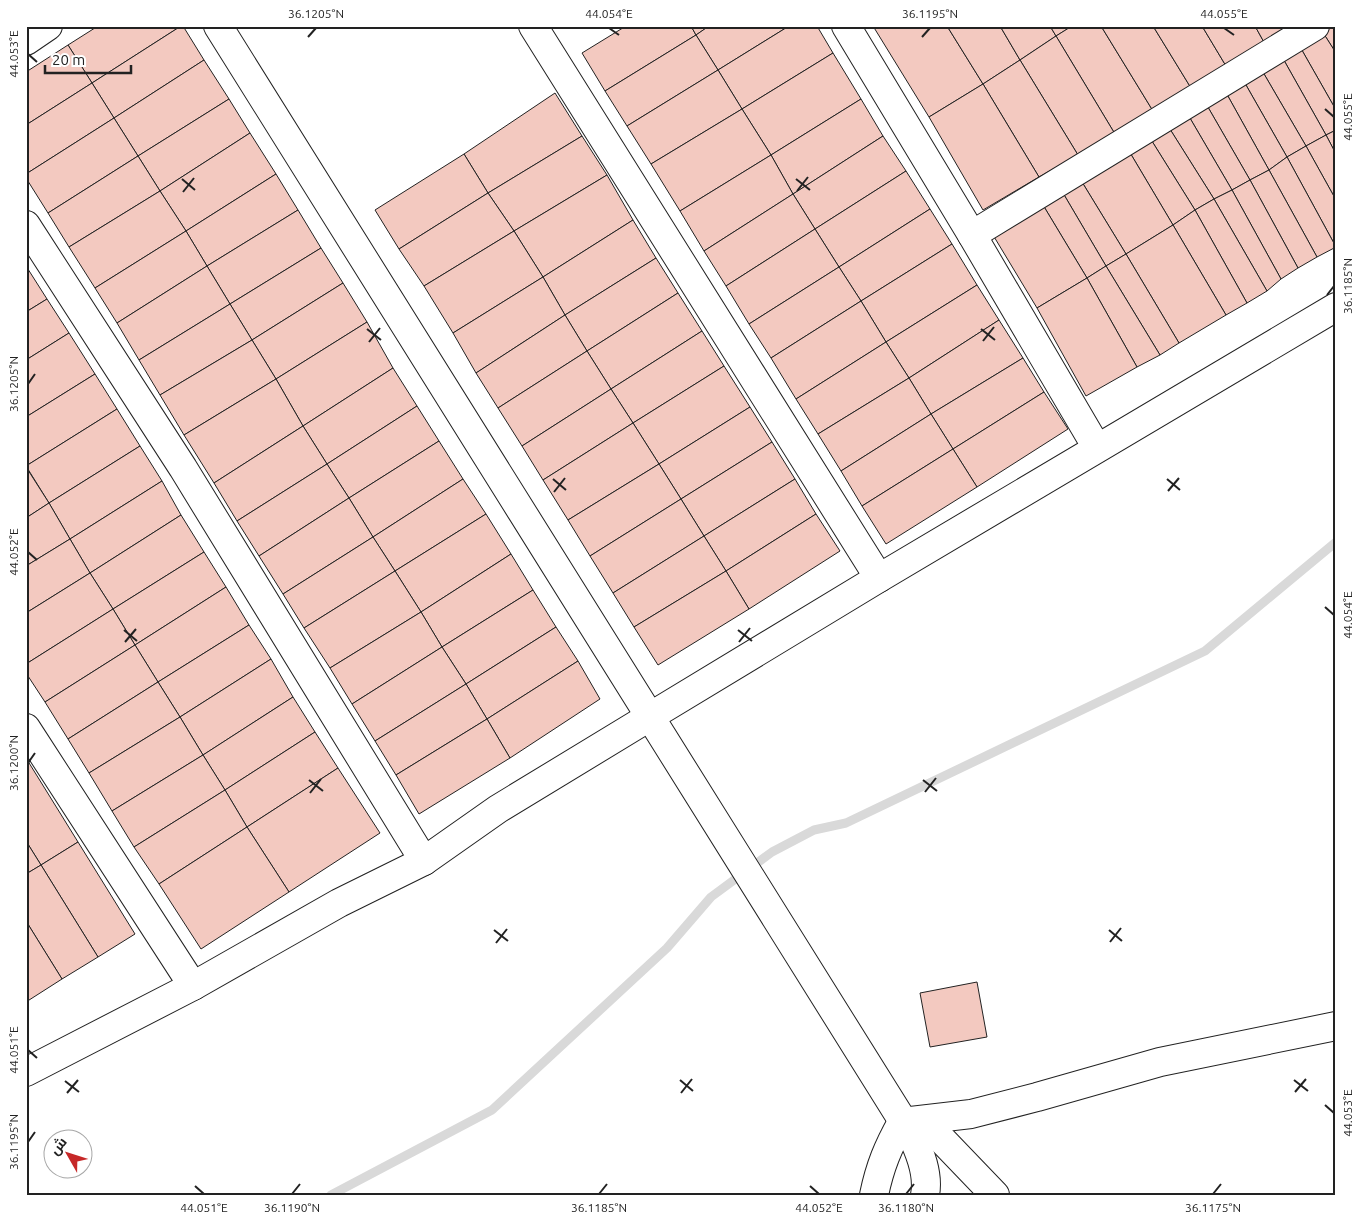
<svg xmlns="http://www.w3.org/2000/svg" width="1362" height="1221" viewBox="0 0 1362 1221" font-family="Ubuntu,Cairo,sans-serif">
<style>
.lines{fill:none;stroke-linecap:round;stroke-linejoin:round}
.stream{stroke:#d9d9d9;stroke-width:9}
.building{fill:#f3c9c0;stroke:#222}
.minor-casing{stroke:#222;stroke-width:30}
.minor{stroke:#fff;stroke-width:28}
.ticks{fill:none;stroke:#222;stroke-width:2}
.neatline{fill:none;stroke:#222;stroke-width:2}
.ticks-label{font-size:12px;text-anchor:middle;fill:#222}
</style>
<rect width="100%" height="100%" fill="#fff"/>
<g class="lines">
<polyline class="stream" points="331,1195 492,1110 667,948 711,897 772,852 814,830 846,823 1205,651 1336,542"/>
</g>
<g class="building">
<polygon points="98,26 181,26 92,83 68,45"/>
<polygon points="181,26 183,26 204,60 114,118 92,83"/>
<polygon points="626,26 691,26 696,35 605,91 582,53"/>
<polygon points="691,26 709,26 696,35"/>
<polygon points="709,26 789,26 718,70 696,35"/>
<polygon points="789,26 817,26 833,53 742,109 718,70"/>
<polygon points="873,26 947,26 983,84 929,117"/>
<polygon points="947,26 1000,26 1020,60 983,84"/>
<polygon points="1000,26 1050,26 1056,36 1020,60"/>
<polygon points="1050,26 1072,26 1056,36"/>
<polygon points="1072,26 1101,26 1153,111 1115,134 1056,36"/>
<polygon points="1101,26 1153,26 1191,88 1153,111"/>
<polygon points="1153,26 1202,26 1226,66 1191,88"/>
<polygon points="1202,26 1255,26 1265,44 1226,66"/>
<polygon points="1255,26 1294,26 1265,44"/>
<polygon points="1330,26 1336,26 1336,53 1322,31"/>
<polygon points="1322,31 1336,53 1336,110 1299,45"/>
<polygon points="696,35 718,70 627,126 605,91"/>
<polygon points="1056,36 1115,134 1078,155 1020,60"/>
<polygon points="68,45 92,83 26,125 26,72"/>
<polygon points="1299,45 1336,110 1336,130 1326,135 1281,55"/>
<polygon points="833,53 861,99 771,155 742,109"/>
<polygon points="1281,55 1326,135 1306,146 1260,67"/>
<polygon points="204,60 229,99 138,156 114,118"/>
<polygon points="1020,60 1078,155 1039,177 983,84"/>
<polygon points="1260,67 1306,146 1287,157 1242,78"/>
<polygon points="718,70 742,109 651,164 627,126"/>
<polygon points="1242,78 1287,157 1269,170 1224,89"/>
<polygon points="92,83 114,118 26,174 26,125"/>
<polygon points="983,84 1039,177 983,210 929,117"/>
<polygon points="1224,89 1269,170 1250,180 1205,102"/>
<polygon points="555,93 582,136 488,193 464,154"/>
<polygon points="229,99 250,133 160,191 138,156"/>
<polygon points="861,99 883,136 793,194 771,155"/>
<polygon points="1205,102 1250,180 1232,190 1187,113"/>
<polygon points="742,109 771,155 680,211 651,164"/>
<polygon points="1187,113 1232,190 1214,199 1168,126"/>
<polygon points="114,118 138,156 48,213 26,178 26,174"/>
<polygon points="1168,126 1214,199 1195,210 1150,138"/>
<polygon points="1336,130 1336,154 1326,135"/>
<polygon points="250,133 276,174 186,231 160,191"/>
<polygon points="1326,135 1336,154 1336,200 1306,146"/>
<polygon points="582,136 607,175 514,231 488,193"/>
<polygon points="883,136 906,171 815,229 793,194"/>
<polygon points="1150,138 1195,210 1173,225 1129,151"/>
<polygon points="1306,146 1336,200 1336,247 1287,157"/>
<polygon points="1129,151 1173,225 1126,254 1082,182"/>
<polygon points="464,154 488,193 399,249 375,210"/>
<polygon points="771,155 793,194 704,251 680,211"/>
<polygon points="138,156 160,191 69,247 48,213"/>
<polygon points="1287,157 1336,247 1317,257 1269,170"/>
<polygon points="1269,170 1317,257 1298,268 1250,180"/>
<polygon points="906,171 930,209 839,267 815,229"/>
<polygon points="276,174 298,210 207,266 186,231"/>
<polygon points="607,175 633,220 543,277 514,231"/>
<polygon points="1250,180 1298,268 1281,279 1232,190"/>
<polygon points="1082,182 1126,254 1106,266 1063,193"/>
<polygon points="1232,190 1281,279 1267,291 1214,199"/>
<polygon points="160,191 186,231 95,288 69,247"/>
<polygon points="488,193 514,231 424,286 399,249"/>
<polygon points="1063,193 1106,266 1087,278 1043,205"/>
<polygon points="793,194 815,229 726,286 704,251"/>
<polygon points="1214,199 1267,291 1247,303 1195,210"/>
<polygon points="1043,205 1087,278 1037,308 993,235"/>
<polygon points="930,209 952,244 861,301 839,267"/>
<polygon points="298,210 321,248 230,304 207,266"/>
<polygon points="1195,210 1247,303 1226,315 1173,225"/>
<polygon points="633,220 656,258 565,315 543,277"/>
<polygon points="1173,225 1226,315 1179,343 1126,254"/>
<polygon points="815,229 839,267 749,324 726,286"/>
<polygon points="186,231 207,266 117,323 95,288"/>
<polygon points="514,231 543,277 453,333 424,286"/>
<polygon points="952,244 977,285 886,342 861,301"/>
<polygon points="321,248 343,283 252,340 230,304"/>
<polygon points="1126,254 1179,343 1160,355 1106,266"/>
<polygon points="656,258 678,293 587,351 565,315"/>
<polygon points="26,266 47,299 26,312"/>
<polygon points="207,266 230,304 139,360 117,323"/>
<polygon points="1106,266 1160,355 1137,367 1087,278"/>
<polygon points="839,267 861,301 771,358 749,324"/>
<polygon points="543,277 565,315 476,373 453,333"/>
<polygon points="1087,278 1137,367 1086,396 1037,308"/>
<polygon points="343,283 367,322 276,379 252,340"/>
<polygon points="977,285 999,320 909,378 886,342"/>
<polygon points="678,293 702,331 611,389 587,351"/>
<polygon points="47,299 69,333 26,360 26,312"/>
<polygon points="861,301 886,342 796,399 771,358"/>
<polygon points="230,304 252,340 160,395 139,360"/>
<polygon points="565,315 587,351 498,408 476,373"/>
<polygon points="999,320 1023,358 931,414 909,378"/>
<polygon points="367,322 393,368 303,426 276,379"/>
<polygon points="702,331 724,366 633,423 611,389"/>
<polygon points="69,333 95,374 26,417 26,360"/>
<polygon points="252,340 276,379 184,435 160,395"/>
<polygon points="886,342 909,378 818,434 796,399"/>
<polygon points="587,351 611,389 522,446 498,408"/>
<polygon points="1023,358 1044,392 953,449 931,414"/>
<polygon points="724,366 750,407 659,464 633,423"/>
<polygon points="393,368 417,406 327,464 303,426"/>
<polygon points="95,374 117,409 26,466 26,417"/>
<polygon points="909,378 931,414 841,471 818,434"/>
<polygon points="276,379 303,426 214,483 184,435"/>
<polygon points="611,389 633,423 543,480 522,446"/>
<polygon points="1044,392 1068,429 977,487 953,449"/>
<polygon points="417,406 439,441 349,498 327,464"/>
<polygon points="750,407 772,442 681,499 659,464"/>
<polygon points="117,409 140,446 49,503 26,466"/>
<polygon points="931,414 953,449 862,506 841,471"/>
<polygon points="633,423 659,464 568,520 543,480"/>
<polygon points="303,426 327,464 237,521 214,483"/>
<polygon points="439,441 463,479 373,537 349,498"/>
<polygon points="772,442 795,479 704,536 681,499"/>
<polygon points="140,446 162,481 70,539 49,503"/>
<polygon points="953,449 977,487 886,544 862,506"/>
<polygon points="327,464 349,498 259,556 237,521"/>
<polygon points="659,464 681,499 590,556 568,520"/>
<polygon points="26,467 49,503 26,518"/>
<polygon points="463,479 486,514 395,571 373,537"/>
<polygon points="795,479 816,514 726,571 704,536"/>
<polygon points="162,481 181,515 90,573 70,539"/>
<polygon points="349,498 373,537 283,594 259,556"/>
<polygon points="681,499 704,536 613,593 590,556"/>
<polygon points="49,503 70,539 26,566 26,518"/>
<polygon points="486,514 511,554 421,612 395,571"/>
<polygon points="816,514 840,551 749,609 726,571"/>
<polygon points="181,515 204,552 113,609 90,573"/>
<polygon points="704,536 726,571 634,627 613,593"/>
<polygon points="373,537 395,571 304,628 283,594"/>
<polygon points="70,539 90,573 26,613 26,566"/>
<polygon points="204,552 226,587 135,645 113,609"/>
<polygon points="511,554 533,590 442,647 421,612"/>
<polygon points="395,571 421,612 330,668 304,628"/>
<polygon points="726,571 749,609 658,665 634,627"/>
<polygon points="90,573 113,609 26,664 26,613"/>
<polygon points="226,587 249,625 158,682 135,645"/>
<polygon points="533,590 556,627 466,684 442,647"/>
<polygon points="113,609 135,645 45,702 26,673 26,664"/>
<polygon points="421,612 442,647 352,704 330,668"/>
<polygon points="249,625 271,659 180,717 158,682"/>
<polygon points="556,627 578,661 487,719 466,684"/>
<polygon points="135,645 158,682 68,739 45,702"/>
<polygon points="442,647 466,684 375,741 352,704"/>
<polygon points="271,659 293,697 203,755 180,717"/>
<polygon points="578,661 600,699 510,758 487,719"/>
<polygon points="158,682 180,717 89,773 68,739"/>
<polygon points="466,684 487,719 396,775 375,741"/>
<polygon points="293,697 315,732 225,790 203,755"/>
<polygon points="180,717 203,755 112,811 89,773"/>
<polygon points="487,719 510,758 419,814 396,775"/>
<polygon points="315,732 338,768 247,827 225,790"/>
<polygon points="203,755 225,790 134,847 112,811"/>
<polygon points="26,758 78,842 41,865 26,841"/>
<polygon points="338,768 380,833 289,892 247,827"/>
<polygon points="225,790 247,827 159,884 134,847"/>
<polygon points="247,827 289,892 201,949 159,884"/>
<polygon points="26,841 41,865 26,874"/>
<polygon points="78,842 135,934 98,957 41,865"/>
<polygon points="41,865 98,957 62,979 26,921 26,874"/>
<polygon points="26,921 62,979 26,1002"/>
<polygon points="977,982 987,1037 930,1047 920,993"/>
</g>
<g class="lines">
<defs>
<g id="minor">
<path d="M218,26L911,1134C920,1152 929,1174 925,1195"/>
<polyline points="533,26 879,578"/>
<polyline points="846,26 972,235 1097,448"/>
<polyline points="26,41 48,26"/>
<polyline points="26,225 183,468 424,861"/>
<polyline points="972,235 1315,26"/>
<polyline points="26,728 193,986"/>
<polyline points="26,1072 193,986 339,903 424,861 498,809 651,716 879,578 1336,307"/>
<polyline points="923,1120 995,1195"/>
<polyline points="902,1122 971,1114 1037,1097 1160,1062 1336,1026"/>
<path d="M874,1195C880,1166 888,1147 902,1122"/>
</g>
</defs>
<use href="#minor" class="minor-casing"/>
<use href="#minor" class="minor"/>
</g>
<path class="ticks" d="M609,28L619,35M1224,28L1234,35M308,37L316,28M922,37L930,28M28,54L37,62M1325,109L1334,117M182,179L195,190M796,179L810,190M797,191L808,177M183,192L194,178M1327,295L1334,286M367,329L381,340M981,329L995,340M983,341L994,327M369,342L380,328M28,384L35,374M553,479L566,490M1167,479L1180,490M1168,491L1179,478M554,492L565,478M28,552L37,560M1325,607L1334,615M124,630L137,641M738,630L752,641M125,642L136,629M739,642L750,628M28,763L35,753M309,780L323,791M923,780L937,791M925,792L936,778M310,793L321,779M494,930L508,941M1109,930L1122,941M1110,942L1121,928M496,943L507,929M28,1050L37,1058M680,1080L693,1091M1294,1080L1308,1091M65,1081L79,1092M1295,1092L1306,1079M67,1093L78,1080M681,1093L692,1079M1325,1105L1334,1113M28,1142L35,1132M195,1186L204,1194M810,1186L819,1194M292,1194L300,1184M599,1194L607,1184M906,1194L914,1184M1213,1194L1221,1184"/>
<rect width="1362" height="1221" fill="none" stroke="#ffffff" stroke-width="55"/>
<g transform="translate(68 1154) rotate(309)"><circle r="24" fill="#ffffff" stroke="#a7a7a7"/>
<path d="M0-4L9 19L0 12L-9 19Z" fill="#c62828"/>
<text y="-8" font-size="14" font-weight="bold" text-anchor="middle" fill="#222222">ش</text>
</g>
<path d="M45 65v8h86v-8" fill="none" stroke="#222222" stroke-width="2.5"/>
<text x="52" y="65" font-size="15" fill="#222222" stroke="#ffffff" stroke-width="4" paint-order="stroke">20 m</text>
<rect x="28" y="28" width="1306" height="1166" class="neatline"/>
<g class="ticks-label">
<text x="316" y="18">36.1205°N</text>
<text x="609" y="18">44.054°E</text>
<text x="930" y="18">36.1195°N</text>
<text x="1224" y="18">44.055°E</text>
<text transform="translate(14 54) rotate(-90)" y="4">44.053°E</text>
<text transform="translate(1348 117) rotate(-90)" y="4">44.055°E</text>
<text transform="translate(1348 286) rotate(-90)" y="4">36.1185°N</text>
<text transform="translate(14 384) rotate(-90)" y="4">36.1205°N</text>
<text transform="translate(14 552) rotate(-90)" y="4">44.052°E</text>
<text transform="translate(1348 615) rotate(-90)" y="4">44.054°E</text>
<text transform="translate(14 763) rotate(-90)" y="4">36.1200°N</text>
<text transform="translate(14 1050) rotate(-90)" y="4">44.051°E</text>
<text transform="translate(1348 1113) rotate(-90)" y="4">44.053°E</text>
<text transform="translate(14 1142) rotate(-90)" y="4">36.1195°N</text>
<text x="204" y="1212">44.051°E</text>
<text x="292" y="1212">36.1190°N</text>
<text x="599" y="1212">36.1185°N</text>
<text x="819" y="1212">44.052°E</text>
<text x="906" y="1212">36.1180°N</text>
<text x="1213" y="1212">36.1175°N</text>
</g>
</svg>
